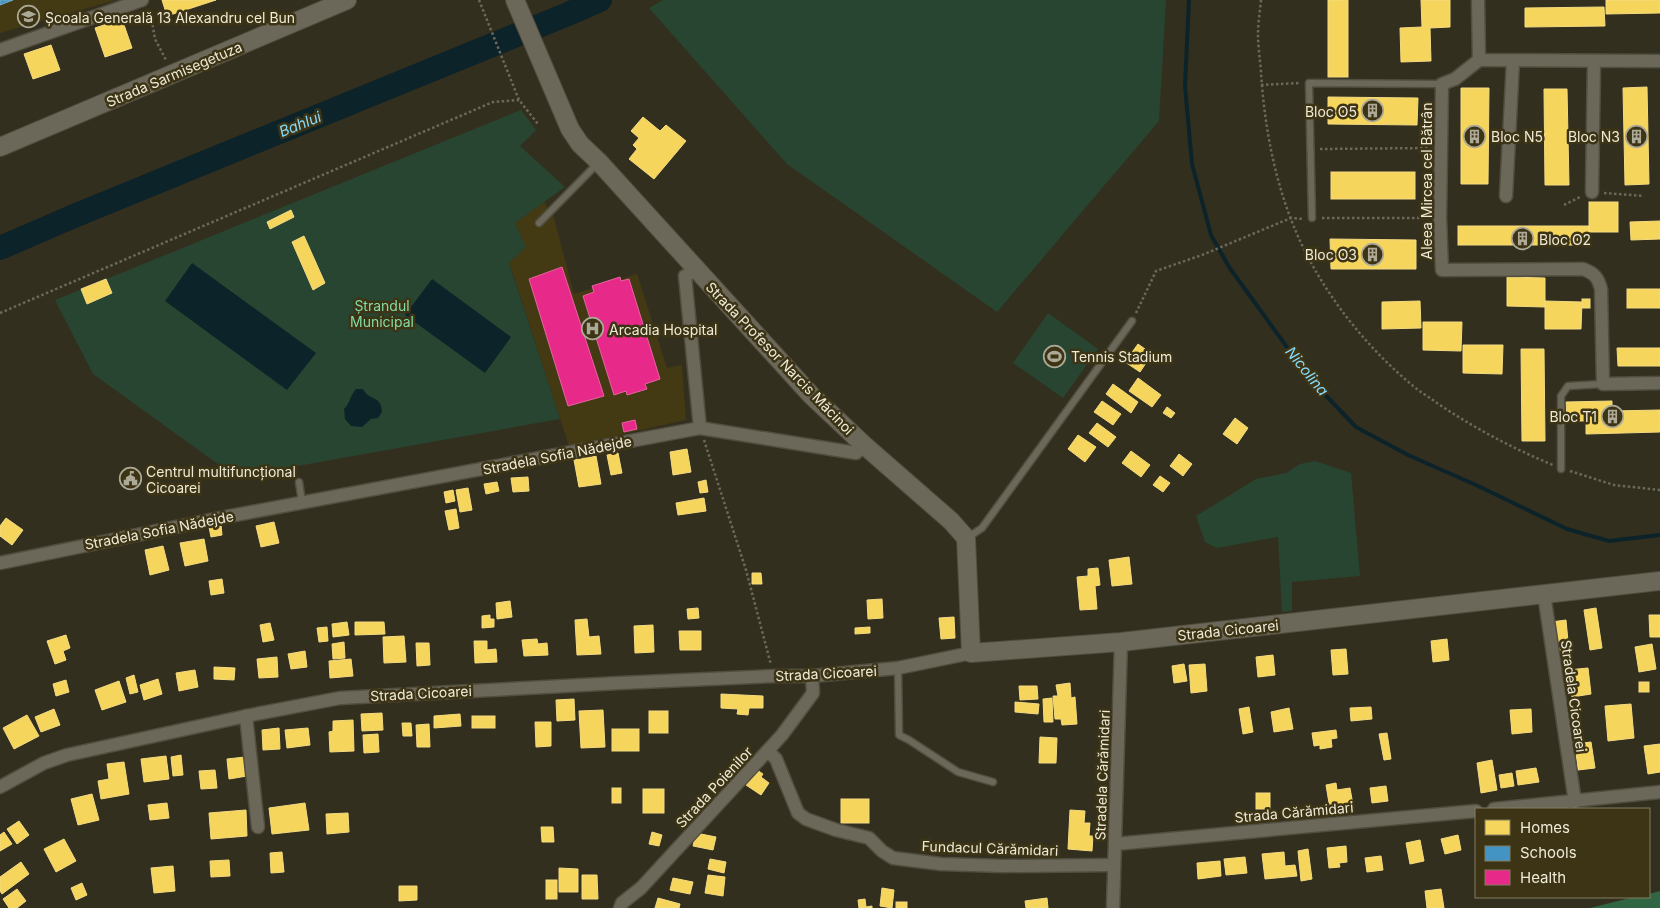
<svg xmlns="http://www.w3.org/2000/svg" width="1660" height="908" viewBox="0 0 1660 908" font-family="Inter,sans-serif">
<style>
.built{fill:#433a14}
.green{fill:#284531}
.forest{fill:#316645}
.water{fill:#0d232a}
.homes{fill:#f6d55c;stroke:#f4db81}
.schools{fill:#4393c3;stroke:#77adc9}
.health{fill:#e7298a;stroke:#e963a1}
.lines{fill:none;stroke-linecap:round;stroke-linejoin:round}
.stream{stroke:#0d232a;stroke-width:4}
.river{stroke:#0d232a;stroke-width:24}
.lane-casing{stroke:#514d3f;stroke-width:9}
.street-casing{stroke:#514d3f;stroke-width:15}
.secondary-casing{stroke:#514d3f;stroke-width:20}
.path{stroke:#6c695c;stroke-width:2.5;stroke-dasharray:2.5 2.5;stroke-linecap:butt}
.lane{stroke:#6b685a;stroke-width:6}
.street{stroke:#6b685a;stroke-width:12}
.secondary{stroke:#6b685a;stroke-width:18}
.labels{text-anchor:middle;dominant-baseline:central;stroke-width:5;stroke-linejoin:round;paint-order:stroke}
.poi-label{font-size:14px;fill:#efead8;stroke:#3c3415;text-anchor:start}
.street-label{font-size:14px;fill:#efead8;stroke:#3c3415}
.park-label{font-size:14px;fill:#82dca5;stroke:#3c3415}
.water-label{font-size:15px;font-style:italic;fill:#85dafa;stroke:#3c3415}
</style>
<rect width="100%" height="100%" fill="#332f1e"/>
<g class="built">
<polygon points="0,0 116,0 0,33"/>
<polygon points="544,202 554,218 574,294 637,274 667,368 682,365 686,420 569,446 509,262 526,247 515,223"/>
</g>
<g class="green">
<polygon points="663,0 1166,0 1159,121 997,312 787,164 649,8"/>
<polygon points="521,110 536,130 520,146 565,187 515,223 526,247 509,263 560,419 236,477 93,374 55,300"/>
<polygon points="1048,313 1098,349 1063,398 1013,363"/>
<polygon points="1315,461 1351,473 1360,576 1292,582 1292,611 1282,612 1278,537 1217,548 1205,542 1196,516 1256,479 1286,473 1300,464"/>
</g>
<polygon class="forest" points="1660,891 1660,908 1590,908 1634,897 1649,897 1649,894"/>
<g class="water">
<polygon points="192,263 316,353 287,390 165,301"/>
<polygon points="432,279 511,337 485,373 405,315"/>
<path d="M356,389H363C370,402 381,394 382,412L378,418L371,419L362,427L351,426L345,419L344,409C350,403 350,396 356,389Z"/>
</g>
<g class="homes">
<polygon points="162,0 216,0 167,16"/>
<rect x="1328" y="0" width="20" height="77"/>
<polygon points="1421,0 1450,0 1450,27 1430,28 1431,61 1401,62 1400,28 1422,27"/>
<polygon points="1606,0 1660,0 1660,13 1606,14"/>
<polygon points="1604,7 1605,26 1525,27 1525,8"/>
<polygon points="122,19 132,48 105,57 95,28"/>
<polygon points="51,45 60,70 33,79 24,54"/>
<polygon points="1647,87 1649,184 1625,185 1623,88"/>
<polygon points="1461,88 1489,88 1488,184 1461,184"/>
<polygon points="1544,89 1567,89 1569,185 1545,185"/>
<polygon points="1328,97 1418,98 1417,125 1328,124"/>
<polygon points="643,117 660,131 666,125 686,141 654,179 629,159 637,149 633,145 639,138 631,131"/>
<rect x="1331" y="172" width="84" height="27"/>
<rect x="1589" y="202" width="29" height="30"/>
<polygon points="291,210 294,217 270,229 267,222"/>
<polygon points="1660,221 1660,239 1631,240 1630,222"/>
<rect x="1458" y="226" width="131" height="19"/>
<polygon points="304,236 325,283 313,290 292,242"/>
<polygon points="1330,239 1416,240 1416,269 1331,269"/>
<polygon points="1507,277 1545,278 1545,307 1507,306"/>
<polygon points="106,279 112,293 87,304 81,289"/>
<rect x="1627" y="289" width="33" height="19"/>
<rect x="1582" y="299" width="8" height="9"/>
<polygon points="1420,301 1421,328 1382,329 1382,302"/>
<polygon points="1545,301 1582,302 1581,329 1545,329"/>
<polygon points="1423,322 1462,322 1461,351 1423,350"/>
<polygon points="1138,344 1152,354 1140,372 1125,362"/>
<polygon points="1463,345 1503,345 1502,374 1463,373"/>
<polygon points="1617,348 1660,348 1660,366 1618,366"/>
<polygon points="1521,349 1544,349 1545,441 1522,441"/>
<polygon points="1138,378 1161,395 1152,407 1129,391"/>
<polygon points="1113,384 1138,402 1131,413 1106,394"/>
<polygon points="1102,401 1121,414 1113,425 1094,412"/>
<polygon points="1612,401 1612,411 1660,410 1660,432 1586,434 1586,421 1567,421 1566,402"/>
<polygon points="1167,407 1175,413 1171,418 1163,413"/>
<polygon points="1235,418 1248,428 1237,444 1223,434"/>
<polygon points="1097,423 1116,437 1108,447 1089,433"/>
<polygon points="1078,435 1096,447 1085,462 1068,449"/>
<polygon points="687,449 691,472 673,475 670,452"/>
<polygon points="1131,451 1150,465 1141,477 1122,463"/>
<polygon points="618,453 622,473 611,475 607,455"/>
<polygon points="1179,454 1192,464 1183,476 1170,466"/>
<polygon points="596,456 601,484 579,487 574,460"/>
<polygon points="1160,476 1170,483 1163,492 1153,485"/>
<polygon points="528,477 529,491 513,492 511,478"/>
<polygon points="706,480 708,492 700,493 698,482"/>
<polygon points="497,482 499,491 486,494 484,484"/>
<polygon points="468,488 472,510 460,512 456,490"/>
<polygon points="453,490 455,501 446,503 444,492"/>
<polygon points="704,498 706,511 678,515 676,503"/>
<polygon points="456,509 459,528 449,530 445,511"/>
<polygon points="6,518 23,530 12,545 0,536 0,526"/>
<polygon points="274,522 279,543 261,547 256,526"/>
<polygon points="221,525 222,535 211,537 209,527"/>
<polygon points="204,539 208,561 185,566 180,543"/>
<polygon points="163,546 169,570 150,575 145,550"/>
<polygon points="1129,557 1132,584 1112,586 1109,560"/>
<polygon points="1098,568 1100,585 1095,586 1097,609 1080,610 1077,577 1088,576 1088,569"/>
<polygon points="752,573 761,573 762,584 752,584"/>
<polygon points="222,579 224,593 211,595 209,581"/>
<polygon points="882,599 883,618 868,619 867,600"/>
<polygon points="510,601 512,617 497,619 496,603"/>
<polygon points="698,608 699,618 688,619 687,609"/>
<polygon points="1596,608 1602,648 1590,650 1584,610"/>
<polygon points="490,615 490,619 494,619 494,627 482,628 482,616"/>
<polygon points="1649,615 1660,615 1660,637 1650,637"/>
<polygon points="954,617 955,638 941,639 939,618"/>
<polygon points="587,619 589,637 599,636 601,654 577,655 575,620"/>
<polygon points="1566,620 1569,652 1554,654 1551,622"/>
<polygon points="347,622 349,635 333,637 332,624"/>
<polygon points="355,622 384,622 385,634 355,635"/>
<polygon points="270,623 274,640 263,642 260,625"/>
<polygon points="653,625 654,652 635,653 634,626"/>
<polygon points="327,627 328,641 319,642 317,628"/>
<polygon points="870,627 870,633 855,634 855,628"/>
<polygon points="679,631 701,631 701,650 680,650"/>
<polygon points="66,635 70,648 63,651 66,660 55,664 47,641"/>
<polygon points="404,636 406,662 384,663 383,637"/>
<polygon points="537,639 538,644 547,643 548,655 524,656 522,640"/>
<polygon points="1447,639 1449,660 1433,662 1431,641"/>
<polygon points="474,641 487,641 487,650 496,649 497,662 475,663"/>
<polygon points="344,642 345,658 333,659 332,644"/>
<polygon points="416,643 429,643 430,665 417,666"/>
<polygon points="1652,644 1656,669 1639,672 1635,647"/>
<polygon points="1346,649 1348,674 1333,675 1331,650"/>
<polygon points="305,651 307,667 291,669 288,654"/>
<polygon points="1273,655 1275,675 1258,677 1256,657"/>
<polygon points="277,657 278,677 259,678 257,659"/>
<polygon points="351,659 353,676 330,678 329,661"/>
<polygon points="1184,664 1187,681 1174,683 1172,666"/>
<polygon points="1205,664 1207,691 1191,693 1189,665"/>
<polygon points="214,667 235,668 234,680 214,679"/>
<polygon points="1588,668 1591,694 1572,697 1568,670"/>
<polygon points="195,670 198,687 179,691 176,673"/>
<polygon points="134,675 138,692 130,694 126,678"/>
<polygon points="158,679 162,694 144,700 140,685"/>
<polygon points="66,680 69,692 56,696 53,684"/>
<polygon points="119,681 126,702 102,710 95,690"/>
<rect x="1639" y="682" width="10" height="10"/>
<polygon points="1070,683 1071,698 1075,697 1077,724 1062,725 1061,719 1055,719 1053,696 1058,696 1056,685"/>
<polygon points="1019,686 1037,686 1038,699 1020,700"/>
<polygon points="721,694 763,696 763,708 749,708 748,715 737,714 738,709 721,708"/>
<polygon points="1052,698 1053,722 1044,722 1043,699"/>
<polygon points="574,699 575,720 557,721 556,700"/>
<polygon points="1015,702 1039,704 1038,714 1015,712"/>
<polygon points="1631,704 1634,738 1608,741 1605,706"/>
<polygon points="1249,707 1253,732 1243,734 1239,709"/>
<polygon points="1371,707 1372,719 1351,721 1350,708"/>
<polygon points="1289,708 1293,729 1274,732 1271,712"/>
<polygon points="54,709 60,725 41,732 35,717"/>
<polygon points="1531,709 1532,732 1512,734 1510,710"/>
<polygon points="603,710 605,747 581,748 579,711"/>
<rect x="649" y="711" width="19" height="22"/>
<polygon points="382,713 383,730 362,731 361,714"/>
<polygon points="460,714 461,726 434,728 434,716"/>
<polygon points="27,715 39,736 14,749 3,728"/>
<rect x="472" y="716" width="23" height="12"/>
<polygon points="353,720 354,751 330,752 329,732 333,731 333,721"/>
<polygon points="535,722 551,722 551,746 536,747"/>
<polygon points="402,723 411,723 412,736 403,736"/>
<polygon points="429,724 430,747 417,747 416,725"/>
<polygon points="279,728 280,749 263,750 262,730"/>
<polygon points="308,728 310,745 287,748 285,730"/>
<rect x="612" y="729" width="27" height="22"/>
<polygon points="1336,730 1337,738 1331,739 1332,747 1320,749 1320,745 1314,746 1312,733"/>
<polygon points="1387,733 1391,759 1384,760 1379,734"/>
<polygon points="378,734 379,752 364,753 363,735"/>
<polygon points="1040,737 1057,738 1056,763 1039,763"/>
<polygon points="1591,742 1595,768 1578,770 1575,744"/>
<polygon points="1660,744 1660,772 1648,774 1644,746"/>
<polygon points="181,755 183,775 173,776 171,757"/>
<polygon points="166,756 169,779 144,782 141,759"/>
<polygon points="245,757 247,776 229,779 227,759"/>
<polygon points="1492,760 1497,790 1481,793 1477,763"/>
<polygon points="124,762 129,794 101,799 98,781 109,779 107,764"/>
<polygon points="1536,768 1539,782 1518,785 1516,771"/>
<polygon points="215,770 217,788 201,789 199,771"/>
<polygon points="757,770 763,774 761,777 769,783 761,795 746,785"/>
<polygon points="1512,773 1514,786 1501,788 1499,775"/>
<polygon points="1336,783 1337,790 1350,788 1353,805 1330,809 1326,785"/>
<polygon points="1386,786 1388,801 1372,803 1370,788"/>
<rect x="612" y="788" width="9" height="15"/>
<rect x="643" y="789" width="21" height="24"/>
<rect x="1256" y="793" width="14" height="16"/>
<polygon points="92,794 99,820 78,825 71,799"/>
<rect x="841" y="799" width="28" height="24"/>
<polygon points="167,803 169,818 150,820 148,805"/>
<polygon points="305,803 309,830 272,834 269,808"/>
<polygon points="246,810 247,836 211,839 209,813"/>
<polygon points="1070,810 1085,811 1084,823 1090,823 1089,836 1093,836 1092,851 1068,849"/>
<polygon points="348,813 349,832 327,834 326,814"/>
<polygon points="19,821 29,835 17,844 7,829"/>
<polygon points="541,827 553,827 554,842 542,842"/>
<polygon points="4,832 12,844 0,851 0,835"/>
<polygon points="652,832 662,835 659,846 649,844"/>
<polygon points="696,833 716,837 713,850 693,846"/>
<polygon points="1458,835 1461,850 1445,854 1441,839"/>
<polygon points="64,839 76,861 56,872 44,849"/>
<polygon points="1420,840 1424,861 1410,864 1406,843"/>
<polygon points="1346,846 1347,862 1339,863 1340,867 1329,868 1327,848"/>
<polygon points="1308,849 1312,879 1301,881 1298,851"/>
<polygon points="282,852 284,872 271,873 270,853"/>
<polygon points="1284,852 1285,866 1295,865 1297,876 1265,879 1262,854"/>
<polygon points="1381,856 1383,870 1367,872 1365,858"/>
<polygon points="1245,857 1247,873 1226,875 1224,859"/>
<polygon points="710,859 726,862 724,873 708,869"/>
<polygon points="229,860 230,876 211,877 210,861"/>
<polygon points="1220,861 1221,876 1198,879 1197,863"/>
<polygon points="21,862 29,874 2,894 0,891 0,877"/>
<polygon points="173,866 175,891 154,893 151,868"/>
<polygon points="559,868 578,869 578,892 559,892"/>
<polygon points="582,875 597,875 598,899 582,899"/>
<polygon points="708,875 725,877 723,896 705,893"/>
<polygon points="673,878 693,882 690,894 670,890"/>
<rect x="546" y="880" width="11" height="19"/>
<polygon points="82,883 87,895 76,900 71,888"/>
<polygon points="399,886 417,886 417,900 399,901"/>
<polygon points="882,888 894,890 892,908 880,906"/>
<polygon points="17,889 26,901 17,908 9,908 3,899"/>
<polygon points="1441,889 1444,908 1427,908 1425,891"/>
<polygon points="658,898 680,904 679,908 655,908"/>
<polygon points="1047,898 1048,908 1026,908 1025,901"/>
<polygon points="865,899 866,907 872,906 872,908 859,908 858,900"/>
<rect x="896" y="902" width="11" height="6"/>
</g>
<polygon class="schools" points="0,0 13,0 0,5"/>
<g class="health">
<polygon points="562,267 604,396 568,406 529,279"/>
<polygon points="620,277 621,281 629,279 660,379 645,384 647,389 627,395 626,391 614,395 583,296 594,292 592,286"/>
<polygon points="635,420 637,429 624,432 622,423"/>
</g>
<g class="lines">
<polyline class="stream" points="1189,0 1185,86 1192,164 1211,235 1229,267 1310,379 1356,427 1408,455 1476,485 1567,529 1609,541 1660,535"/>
<polyline class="river" points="0,248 74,216 568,14 600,0"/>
<defs>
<g id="lane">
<polyline points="1312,218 1309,83 1442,84"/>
<polyline points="539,223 598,163"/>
<polyline points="1561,469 1561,396 1568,386 1603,384"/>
<polyline points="299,482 302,502"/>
<polyline points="967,538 982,528 1132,321"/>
<polyline points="898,668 899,735 909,740 958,772 993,782"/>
</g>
<g id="street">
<polyline points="1478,0 1479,60 1660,61"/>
<polyline points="0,50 142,0"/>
<path d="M1479,60L1455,79L1442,84L1440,218L1442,270L1583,269C1594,273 1598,277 1601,289L1603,384L1660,383"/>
<polyline points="1592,192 1594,62"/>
<polyline points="1506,196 1513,61"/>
<polyline points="696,270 685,276 700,428"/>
<polyline points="0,563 230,516 700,428 856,453 864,445"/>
<polyline points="1544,594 1575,802"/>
<polyline points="246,716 258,827"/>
<polyline points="768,751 776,759 798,813 806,819 836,830 869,838 882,851 893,858 941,864 1003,866 1114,865"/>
<polyline points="0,787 44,763 67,755 246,716 340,698 620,683 774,676 812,676 898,668 971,653"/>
<polyline points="1494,809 1660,792"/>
<polyline points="1115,844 1476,811"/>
<polyline points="620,908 622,903 641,888 782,735 813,693 812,676"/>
<polyline points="1113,908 1121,642"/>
</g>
<g id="secondary">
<polyline points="515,0 570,129 580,144 599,162 811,395 864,445 951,521 966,538 971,653 1121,642 1660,581"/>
<polyline points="0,147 347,0"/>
</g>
</defs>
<use href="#lane" class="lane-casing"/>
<use href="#street" class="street-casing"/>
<use href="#secondary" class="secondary-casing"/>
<g class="path">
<polyline points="479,0 519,100 538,124"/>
<path d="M1261,0C1260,11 1258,23 1258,34C1258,46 1260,59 1261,72C1265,135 1278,200 1308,257C1333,305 1371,351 1412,385C1420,392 1429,397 1437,403C1474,428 1512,448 1553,465"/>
<polyline points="150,10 155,39 166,60"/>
<polyline points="1261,85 1300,83"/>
<polyline points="1320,149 1430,148"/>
<polyline points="1604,193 1644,196"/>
<polyline points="1564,205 1582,196"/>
<polyline points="1322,218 1429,218"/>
<polyline points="0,313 493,102 519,100"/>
<polyline points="1136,313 1156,271 1202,255 1291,218 1304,219"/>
<polyline points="704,440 746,570 771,665"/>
<polyline points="1570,471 1614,485 1660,490"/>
</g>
<use href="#lane" class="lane"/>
<use href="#street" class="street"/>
<use href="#secondary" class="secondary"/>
</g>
<defs>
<symbol id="school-ring" viewBox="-11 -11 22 22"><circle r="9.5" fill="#3c3415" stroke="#ada997" stroke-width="1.5"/><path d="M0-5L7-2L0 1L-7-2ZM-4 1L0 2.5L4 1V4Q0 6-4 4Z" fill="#ada997"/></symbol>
<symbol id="building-ring" viewBox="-11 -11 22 22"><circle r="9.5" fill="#3c3415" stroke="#ada997" stroke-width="1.5"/><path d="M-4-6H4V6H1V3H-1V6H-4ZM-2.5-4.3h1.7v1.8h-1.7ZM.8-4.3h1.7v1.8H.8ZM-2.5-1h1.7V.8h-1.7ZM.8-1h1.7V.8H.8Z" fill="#ada997"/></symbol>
<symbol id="hospital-ring" viewBox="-11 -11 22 22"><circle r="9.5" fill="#3c3415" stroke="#ada997" stroke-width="1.5"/><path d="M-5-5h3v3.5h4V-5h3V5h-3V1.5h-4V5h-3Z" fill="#ada997"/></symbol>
<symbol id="stadium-ring" viewBox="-11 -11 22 22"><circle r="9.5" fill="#3c3415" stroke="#ada997" stroke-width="1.5"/><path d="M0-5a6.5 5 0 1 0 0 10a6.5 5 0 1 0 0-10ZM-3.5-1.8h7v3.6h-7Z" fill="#ada997"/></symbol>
<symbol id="civic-ring" viewBox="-11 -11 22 22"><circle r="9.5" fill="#3c3415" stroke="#ada997" stroke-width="1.5"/><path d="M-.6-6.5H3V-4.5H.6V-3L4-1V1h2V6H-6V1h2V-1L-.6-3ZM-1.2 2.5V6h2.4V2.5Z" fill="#ada997"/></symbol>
</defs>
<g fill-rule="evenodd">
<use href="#school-ring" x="16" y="4" width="25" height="25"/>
<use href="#building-ring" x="1360" y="98" width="25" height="25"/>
<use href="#building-ring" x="1462" y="124" width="25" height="25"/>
<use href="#building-ring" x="1624" y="124" width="25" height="25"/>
<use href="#building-ring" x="1510" y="226" width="25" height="25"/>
<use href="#building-ring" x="1360" y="242" width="25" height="25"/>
<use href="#hospital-ring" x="580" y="316" width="25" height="25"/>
<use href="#stadium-ring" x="1042" y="344" width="25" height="25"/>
<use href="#building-ring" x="1600" y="404" width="25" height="25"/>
<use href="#civic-ring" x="118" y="466" width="25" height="25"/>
</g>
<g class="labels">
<g class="poi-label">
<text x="45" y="17">Școala Generală 13 Alexandru cel Bun</text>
<text x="1357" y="111" text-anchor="end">Bloc O5</text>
<text x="1491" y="136">Bloc N5</text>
<text x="1620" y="136" text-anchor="end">Bloc N3</text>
<text x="1539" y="239">Bloc O2</text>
<text x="1357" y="254" text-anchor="end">Bloc O3</text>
<text x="609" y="329">Arcadia Hospital</text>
<text x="1071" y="356">Tennis Stadium</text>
<text x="1597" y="416" text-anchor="end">Bloc T1</text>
<text x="146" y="471">Centrul multifuncțional<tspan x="146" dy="16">Cicoarei</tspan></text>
</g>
<g class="street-label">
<text transform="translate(174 74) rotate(-23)">Strada Sarmisegetuza</text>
<text transform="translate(1426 181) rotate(-90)">Aleea Mircea cel Bătrân</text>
<text transform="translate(780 358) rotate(46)">Strada Profesor Narcis Măcinoi</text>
<text transform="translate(557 455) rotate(-11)">Stradela Sofia Nădejde</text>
<text transform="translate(159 530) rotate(-11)">Stradela Sofia Nădejde</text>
<text transform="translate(1228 630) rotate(-6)">Strada Cicoarei</text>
<text transform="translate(826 673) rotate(-3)">Strada Cicoarei</text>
<text transform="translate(421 693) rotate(-3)">Strada Cicoarei</text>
<text transform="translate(1574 696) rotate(82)">Stradela Cicoarei</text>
<text transform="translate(1102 775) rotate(-88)">Stradela Cărămidari</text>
<text transform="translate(714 787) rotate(-47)">Strada Poienilor</text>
<text transform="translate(1294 812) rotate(-5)">Strada Cărămidari</text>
<text transform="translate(990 848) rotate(2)">Fundacul Cărămidari</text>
</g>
<g class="park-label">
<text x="382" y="305">Ștrandul<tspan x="382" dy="16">Municipal</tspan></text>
</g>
<g class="water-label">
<text transform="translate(300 124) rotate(-22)">Bahlui</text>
<text transform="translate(1307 371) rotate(51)">Nicolina</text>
</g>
</g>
<rect x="1475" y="808" width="175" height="90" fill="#3c3415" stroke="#847d63"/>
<rect x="1485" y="820" width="25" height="15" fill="#f6d55c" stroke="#847d63"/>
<text x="1520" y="833" font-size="15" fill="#efead8">Homes</text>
<rect x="1485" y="846" width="25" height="15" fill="#4393c3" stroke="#847d63"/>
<text x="1520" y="858" font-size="15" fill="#efead8">Schools</text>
<rect x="1485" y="870" width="25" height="15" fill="#e7298a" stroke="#847d63"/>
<text x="1520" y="883" font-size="15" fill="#efead8">Health</text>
</svg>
